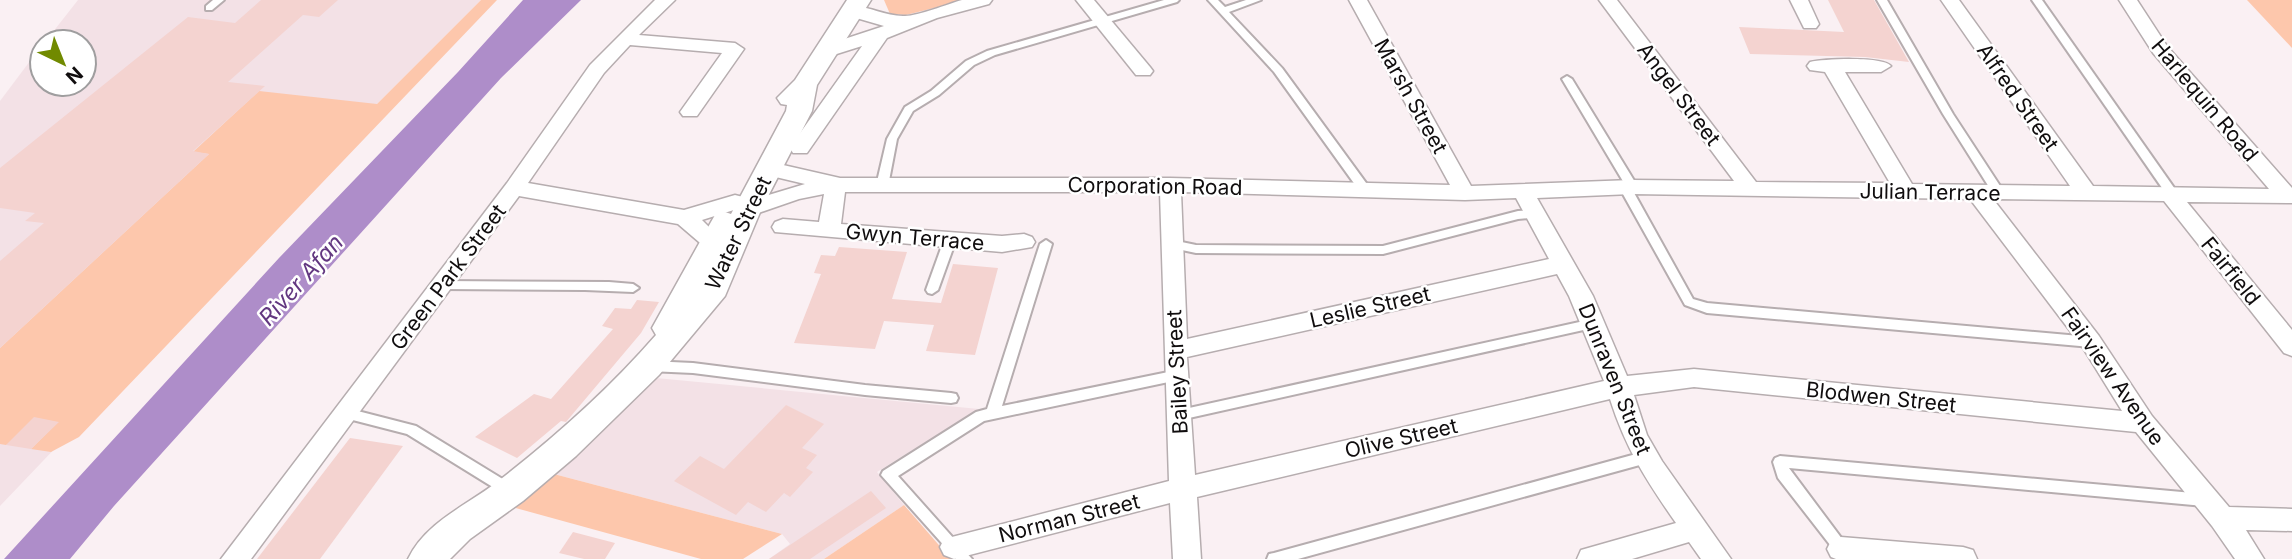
<svg xmlns="http://www.w3.org/2000/svg" width="2292" height="559" viewBox="0 0 2292 559" font-family="Inter,sans-serif">
<style>
.built{fill:#f3e1e6}
.green{fill:#fdc7ac}
.water{fill:#ae8dc9}
.building{fill:#f4d3d0}
.lines{fill:none;stroke-linecap:round;stroke-linejoin:round}
.service-casing{stroke:#b6adaf;stroke-width:4}
.minor-casing{stroke:#b6adaf;stroke-width:3}
.tertiary-casing{stroke:#b6adaf;stroke-width:3}
.service{fill:#fff;fill-rule:evenodd}
.minor{fill:#fff;fill-rule:evenodd}
.tertiary{fill:#fff;fill-rule:evenodd}
.labels{text-anchor:middle;dominant-baseline:central;stroke-width:5;stroke-linejoin:round;paint-order:stroke}
.street-label{font-size:21px;fill:#100d0e;stroke:#fff}
.water-label{font-size:23px;font-style:italic;fill:#623780;stroke:#fff}
</style>
<rect width="100%" height="100%" fill="#faf0f3"/>
<g class="built">
<polygon points="78,0 481,0 337,144 335,155 0,506 0,101 42,45 42,84 84,84 84,42 45,42"/>
<polygon points="656,378 979,409 877,472 904,505 824,559 769,559 790,544 782,534 550,473"/>
</g>
<g class="green">
<polygon points="481,0 497,0 79,437 51,452 31,449 58,422 6,445 0,444 0,348 209,154 193,152 259,91 377,104"/>
<polygon points="884,0 966,0 906,15 890,14"/>
<polygon points="2247,0 2292,0 2292,48"/>
<polygon points="550,473 782,534 743,559 701,559 512,507"/>
<polygon points="904,505 951,559 824,559"/>
</g>
<polygon class="water" points="523,0 581,0 501,78 114,506 70,559 4,559 279,258 458,72"/>
<g class="building">
<polygon points="261,0 338,0 319,17 303,15 228,82 265,86 193,151 209,154 0,348 0,261 44,223 25,221 35,213 0,208 0,168 188,17 235,23"/>
<polygon points="1828,0 1874,0 1909,62 1865,57 1750,54 1739,27 1844,32"/>
<polygon points="839,247 907,252 892,299 941,303 953,264 998,268 975,355 926,351 934,325 884,321 875,349 794,343 821,274 814,273 821,255 835,256"/>
<polygon points="637,300 659,302 641,333 566,422 561,421 517,458 475,437 534,394 551,399 613,329 602,326 615,308 631,309"/>
<polygon points="786,405 824,424 802,448 817,455 806,468 813,472 790,497 784,493 766,512 748,502 736,515 674,481 700,456 724,469"/>
<polygon points="34,417 59,422 31,449 6,445"/>
<polygon points="350,438 403,446 320,559 257,559"/>
<polygon points="871,491 886,508 810,559 769,559"/>
<polygon points="573,532 615,543 605,559 584,559 559,553"/>
</g>
<g class="lines">
<defs>
<g id="service">
<polygon points="213,0 224,0 212,10 206,10 206,6"/>
<polygon points="1164,0 1179,0 1177,2 995,55 974,65 939,95 913,111 897,139 888,186 882,190 878,189 876,186 887,139 905,107 931,91 966,61 987,51"/>
<polygon points="1208,0 1218,0 1225,7 1246,0 1261,0 1229,12 1282,68 1369,187 1371,190 1369,193 1361,193 1274,72"/>
<polygon points="1877,0 1887,0 1953,114 2004,192 2002,195 1994,195 1943,114"/>
<polygon points="2032,0 2042,0 2177,192 2179,195 2177,198 2169,198"/>
<polygon points="1567,76 1572,79 1638,187 1633,191 1693,299 1707,303 2091,337 2096,339 2097,342 2096,345 2091,347 1707,313 1685,305 1619,187 1624,183 1562,79"/>
<polygon points="1536,210 1540,211 1542,214 1540,217 1518,219 1383,254 1196,253 1168,247 1166,244 1172,240 1196,245 1383,246 1518,211"/>
<polygon points="950,236 956,240 938,290 932,294 928,293 926,290 944,240"/>
<polygon points="1046,240 1052,244 1002,406 1178,370 1183,371 1185,375 1183,379 1178,380 984,421 898,476 972,559 956,559 881,475 883,471 976,412 987,409 1040,244"/>
<polygon points="442,281 609,282 633,284 639,288 633,292 585,290 442,289 436,285"/>
<polygon points="1593,319 1597,321 1599,324 1597,327 1180,420 1175,419 1173,415 1175,411 1180,410"/>
<polygon points="649,361 693,363 865,385 951,393 956,394 958,398 956,402 951,403 865,395 693,373 649,371 644,370 642,366 644,362"/>
<polygon points="346,408 416,426 514,486 516,490 514,494 509,496 504,494 407,434 341,417 339,413 341,409"/>
<polygon points="1647,451 1652,453 1654,457 1652,461 1647,463 1298,559 1267,559 1269,554 1274,553"/>
<polygon points="1780,456 2204,494 2209,496 2211,500 2209,504 2204,506 1789,468 1857,559 1841,559 1778,478 1773,462 1775,458"/>
</g>
<g id="minor">
<path d="M655,0H675L639,35L735,43L744,49L697,116H683L680,112L722,53L630,45L604,73L528,183L684,210L735,195L743,197L745,202L805,184L763,174L760,169L763,164L770,162L840,178H1170L1450,185L1349,0H1367L1471,186L1632,180L1734,181L1599,0H1617L1756,182L1890,183L1825,72L1810,70L1807,66L1810,62C1824,59 1882,56 1891,66L1881,72H1845L1912,184L2070,186L1941,0H1959L2093,186L2269,189L2153,53L2119,0H2137L2167,46L2292,188V203L2187,202L2292,330V356L2284,353L2164,201L1993,199L2099,336L2152,416L2229,507L2292,509V531L2246,530L2264,559H2235L2212,526L2136,432L1694,387L1634,395L1647,435L1662,461L1731,559H1701L1689,542L1632,559H1577L1581,550L1676,523C1646,480 1626,449 1610,399L1197,497L1201,559H1173L1170,503L954,559L944,555L940,547L944,539L1169,481L1160,192H845L841,224L1002,236L1024,234L1032,237L1035,242L1032,247L1002,252L775,232L772,227L775,222L783,219L819,222L824,194L799,199L747,217L739,215L737,209L702,220L725,243L722,248L714,251L706,248L678,224L519,196L251,559H221L507,183L590,65ZM1181,192L1465,200L1516,198L1549,259L1187,339ZM1632,194L1970,199L2083,348L2122,411L1694,369L1627,376L1593,296L1537,198ZM1557,274L1569,296L1604,381L1195,475L1187,357Z"/>
<path d="M962,0H992L989,4L937,18L887,38L807,153H793L790,148L793,143L862,46L824,58L817,56L815,52L817,48L884,26L846,15L843,11L846,7C864,3 885,17 905,16C918,16 948,4 962,0Z"/>
<polygon points="1076,0 1094,0 1150,67 1153,71 1150,75 1136,75"/>
<polygon points="1790,0 1808,0 1819,24 1816,28 1804,28"/>
<polygon points="1841,537 1963,547 1973,550 1977,559 1836,559 1831,557 1827,549 1831,541"/>
</g>
<path id="tertiary" d="M847,0H871L817,85L812,111L761,210L725,296L659,375L576,456L523,501L470,539L450,559H408C426,521 470,504 501,479C556,436 610,388 656,335L652,328L711,222L715,215L725,212L731,214L786,111L787,105L781,104L777,98L795,80Z"/>
</defs>
<use href="#service" class="service-casing"/>
<use href="#minor" class="minor-casing"/>
<use href="#tertiary" class="tertiary-casing"/>
<use href="#service" class="service"/>
<use href="#minor" class="minor"/>
<use href="#tertiary" class="tertiary"/>
</g>
<g class="labels">
<g class="street-label">
<text transform="translate(1679 94) rotate(53)">Angel Street</text>
<text transform="translate(1411 96) rotate(61)">Marsh Street</text>
<text transform="translate(2018 97) rotate(55)">Alfred Street</text>
<text transform="translate(2205 100) rotate(50)">Harlequin Road</text>
<text transform="translate(1155 186) rotate(1)">Corporation Road</text>
<text transform="translate(1930 192) rotate(1)">Julian Terrace</text>
<text transform="translate(738 233) rotate(-64)">Water Street</text>
<text transform="translate(915 237) rotate(5)">Gwyn Terrace</text>
<text transform="translate(2231 271) rotate(51)">Fairfield</text>
<text transform="translate(448 277) rotate(-53)">Green Park Street</text>
<text transform="translate(1370 307) rotate(-13)">Leslie Street</text>
<text transform="translate(1177 372) rotate(-93)">Bailey Street</text>
<text transform="translate(2113 376) rotate(55)">Fairview Avenue</text>
<text transform="translate(1615 379) rotate(68)">Dunraven Street</text>
<text transform="translate(1881 397) rotate(6)">Blodwen Street</text>
<text transform="translate(1401 438) rotate(-13)">Olive Street</text>
<text transform="translate(1069 518) rotate(-14)">Norman Street</text>
</g>
<g class="water-label">
<text transform="translate(301 280) rotate(-48)">River Afan</text>
</g>
</g>
<g transform="translate(63 63) rotate(137)"><circle r="33" fill="#ffffff" stroke="#9f9e9f" stroke-width="2"/>
<path d="M0-5L12 26L0 18L-12 26Z" fill="#718a00"/>
<text y="-10" font-size="19" font-weight="bold" text-anchor="middle" fill="#100d0e">N</text>
</g>
</svg>
